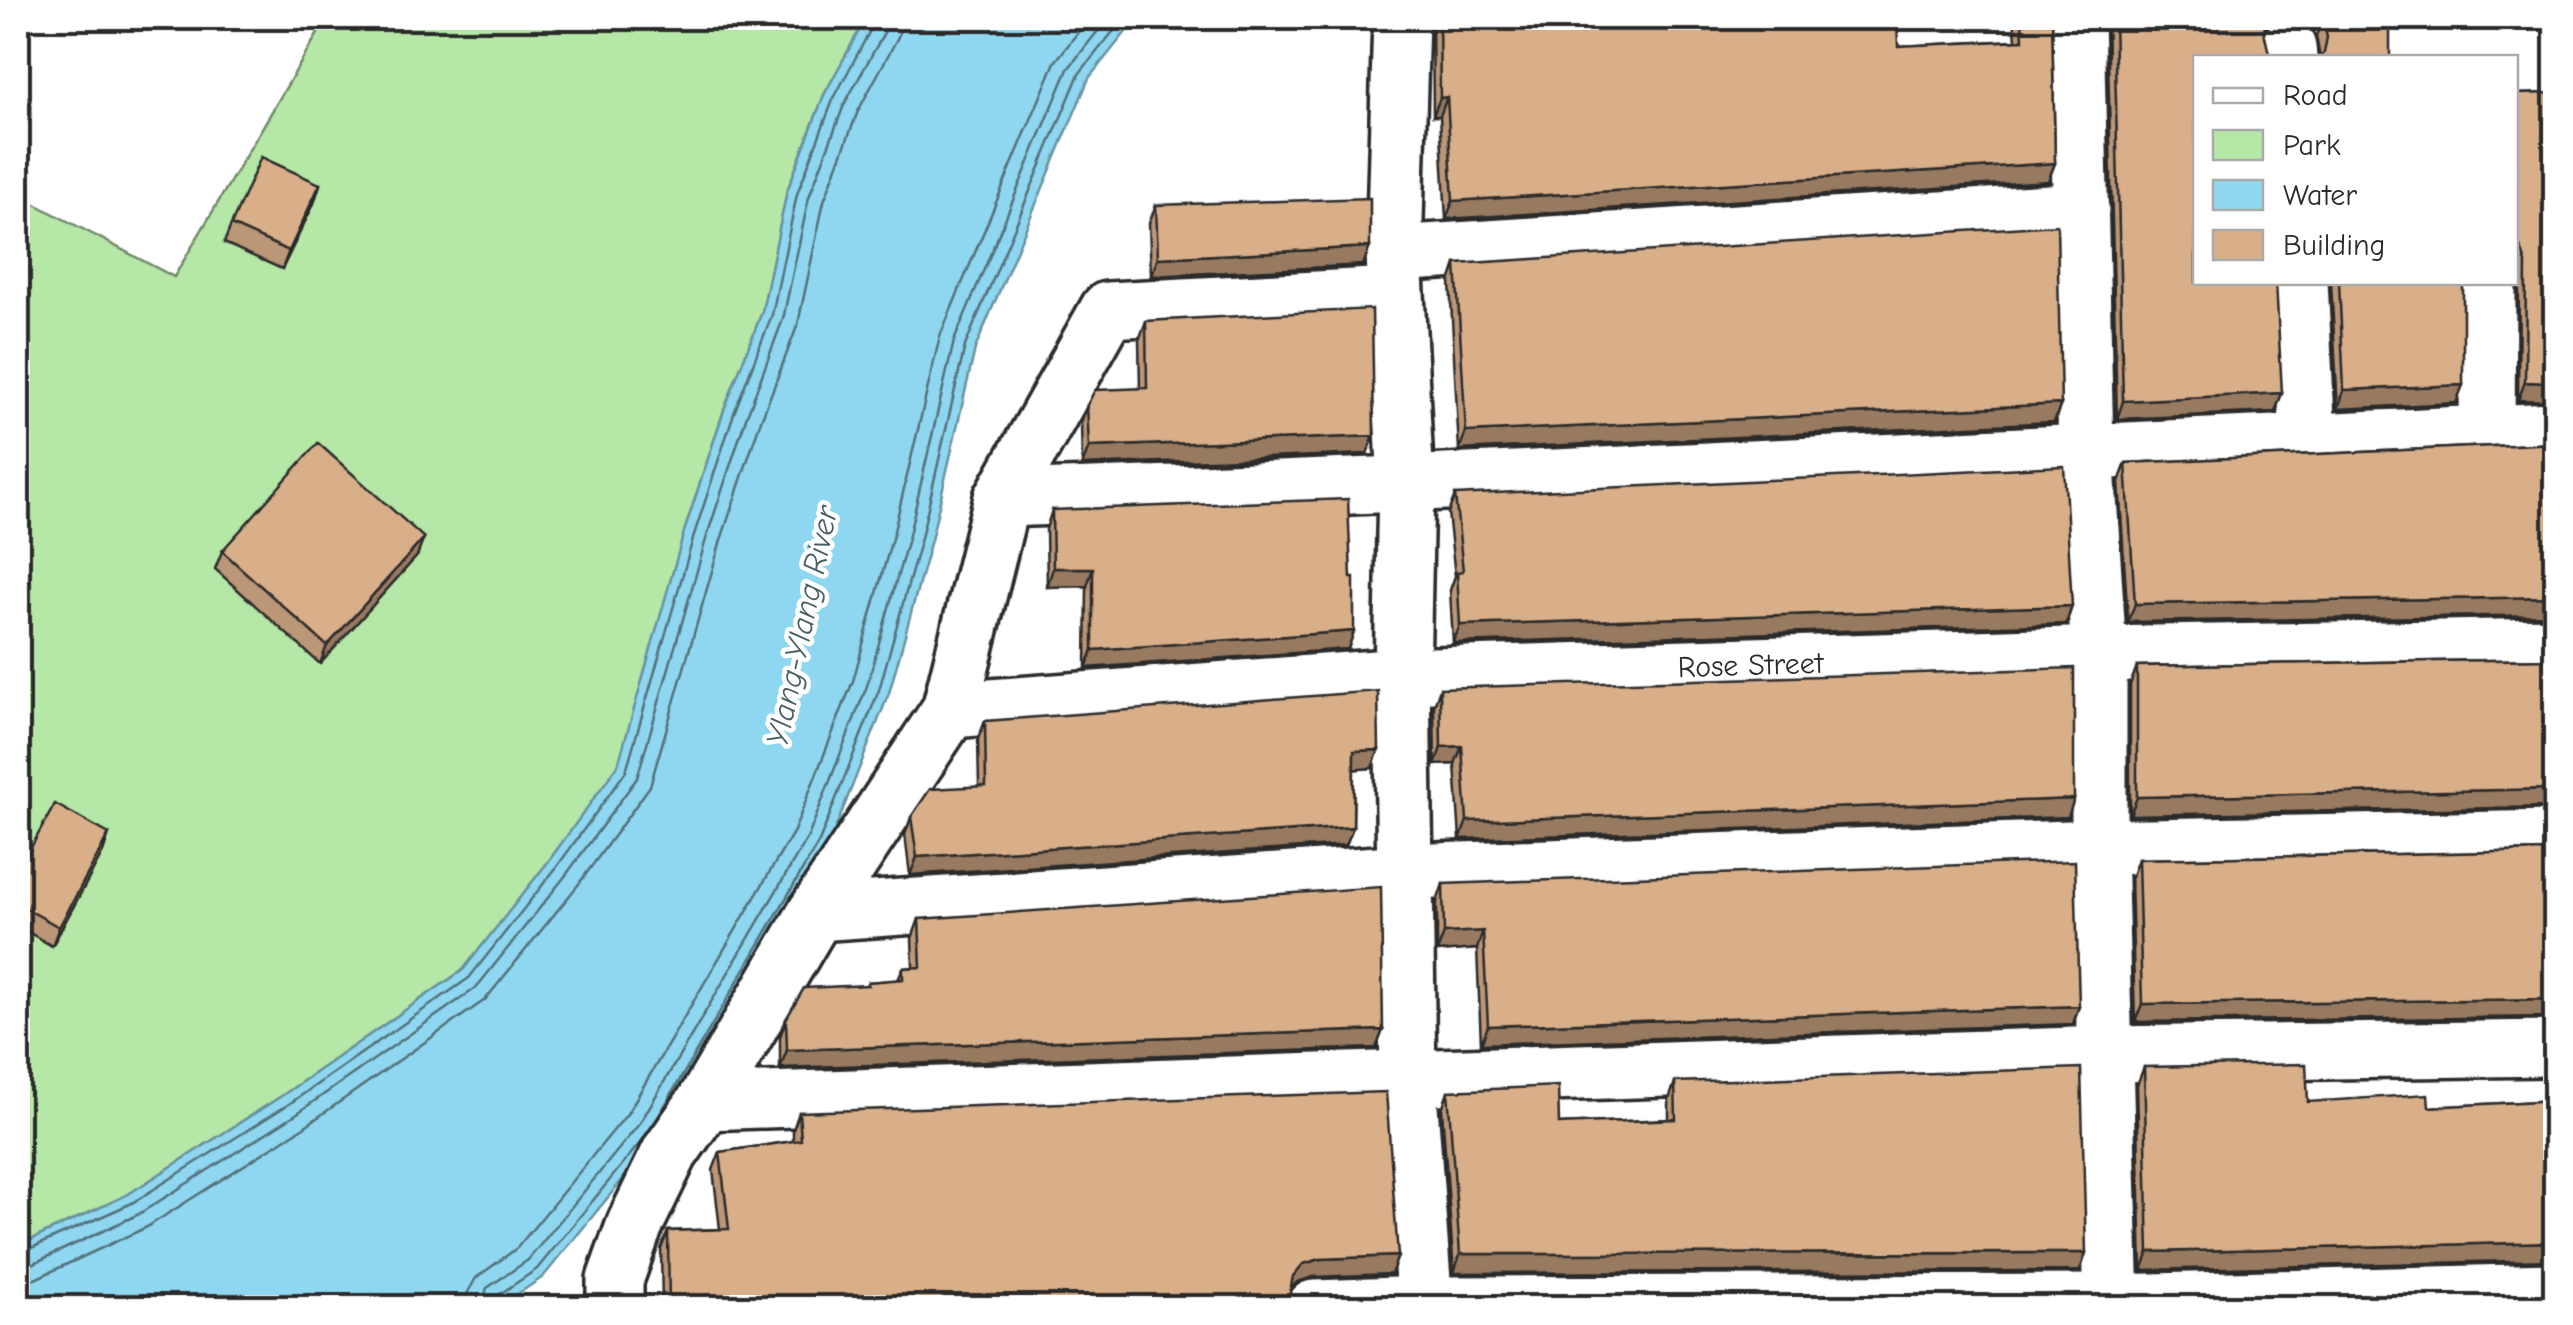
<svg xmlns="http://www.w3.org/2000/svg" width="2573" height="1325" viewBox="0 0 2573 1325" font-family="'Comic Neue',sans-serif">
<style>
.green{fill:#b5e7a7;stroke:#708969;stroke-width:2.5}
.water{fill:#8fd7f0;stroke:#6792a1;stroke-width:2.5}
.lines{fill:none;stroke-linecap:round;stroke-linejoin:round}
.shore{stroke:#53707a;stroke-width:2.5}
.street-casing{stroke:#2b2b2b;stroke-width:62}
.street{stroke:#fff;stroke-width:55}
.wall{fill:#bb9677;stroke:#2b2b2b;stroke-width:2.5}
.shaded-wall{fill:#987a61;stroke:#2b2b2b;stroke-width:2.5}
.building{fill:#d9af8a;stroke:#2b2b2b;stroke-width:2.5}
.labels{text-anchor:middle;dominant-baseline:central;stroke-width:9;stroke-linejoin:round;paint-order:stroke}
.street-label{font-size:30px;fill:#2b2b2b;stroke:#fff}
.water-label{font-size:32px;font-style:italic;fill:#495f66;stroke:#fff}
</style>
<rect width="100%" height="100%" fill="#fff"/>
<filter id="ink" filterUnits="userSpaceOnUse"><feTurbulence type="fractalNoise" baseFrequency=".01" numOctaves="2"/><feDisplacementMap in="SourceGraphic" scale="20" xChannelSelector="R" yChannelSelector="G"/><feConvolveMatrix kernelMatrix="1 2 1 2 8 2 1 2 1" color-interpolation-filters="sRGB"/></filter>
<g filter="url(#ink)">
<polygon class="green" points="327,18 866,18 824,95 787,191 762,312 724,410 685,529 619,765 548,862 463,970 283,1095 127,1195 18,1246 18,195 174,277"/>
<polygon class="water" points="866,18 1137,18 1089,78 975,349 931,540 889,693 828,847 658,1136 543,1277 498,1307 18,1307 18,1246 127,1195 283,1095 463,970 548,862 618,765 685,529 724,410 762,312 787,191 824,95"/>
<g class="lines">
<g class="shore">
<polyline points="657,1119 819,842 879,690 921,538 965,346 1079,74 1124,18"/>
<polyline points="18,1254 132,1203 289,1104 469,978 556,868 626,771 695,532 734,413 772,315 797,194 833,100 873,25 874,18"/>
<polyline points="18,1267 30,1265 139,1214 296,1114 476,988 566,875 637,778 707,536 746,418 783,319 809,197 844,105 885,31 887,18"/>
<polyline points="18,1282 35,1279 147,1227 304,1127 485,1000 578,885 650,786 721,540 760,423 798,324 824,201 858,111 898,37 902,18"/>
<polyline points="466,1308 468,1292 476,1278 517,1248 627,1114 794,831 853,681 894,531 940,336 1055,62 1089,18"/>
<polyline points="481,1308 487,1288 528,1260 640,1123 808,837 867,686 909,535 954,341 1068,69 1108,18"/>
<polyline points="493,1308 497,1296 537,1269 644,1138"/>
</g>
<defs>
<g id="street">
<polyline points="1401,18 1394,254 1406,486 1402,676 1408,1079 1425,1308"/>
<polyline points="2076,18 2086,450 2099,654 2099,847 2112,1308"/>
<polyline points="2288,48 2289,58"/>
<polyline points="1394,254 2081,210"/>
<polyline points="2300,282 2308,440"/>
<polyline points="2487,433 2488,282"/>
<path d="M1002,499C1520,482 2038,453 2556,430"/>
<path id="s1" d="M950,710L1402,676L2099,654L2556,646"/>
<polyline points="816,913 1407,872 2099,847 2556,838"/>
<polyline points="705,1102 2105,1054 2556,1048"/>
<polyline points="615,1308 615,1280 635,1224 670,1152 705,1102 816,913 950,710 1002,499 1108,310 1373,296 1396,304"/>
<polyline points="1314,1308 1425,1304 2112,1302 2556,1291"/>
</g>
</defs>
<use href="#street" class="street-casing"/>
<use href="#street" class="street"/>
</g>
<g class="wall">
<polygon points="1432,18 1897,18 1898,46 2016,40 2014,18 2052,18 2055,163 2048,181 1446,219 1440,116 1433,116"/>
<polygon points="2107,18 2284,18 2196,58 2282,393 2275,412 2117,419"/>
<polygon points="2322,18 2390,58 2320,58 2316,36"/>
<polygon points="2556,93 2556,401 2518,400 2519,281 2516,269 2516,94"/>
<polygon points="320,184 314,203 282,269 224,243 231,225"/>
<polygon points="1156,205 1363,265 1151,276 1149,223"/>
<polygon points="1456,264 2061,404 2054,422 1459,450 1450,282"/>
<polygon points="2331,282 2463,282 2456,403 2338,409"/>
<polygon points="1146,321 1367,454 1082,465 1081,423 1087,405 1140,388 1139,340"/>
<polygon points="2556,443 2556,615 2128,622 2119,482 2126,463"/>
<polygon points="1455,495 2072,606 2066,624 1453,643 1450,590 1455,576 1448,513"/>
<polygon points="1052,510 1351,578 1354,631 1348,649 1086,668 1087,586 1047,587 1046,529"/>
<polygon points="222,551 417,556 320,664 215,569"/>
<polygon points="2556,659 2556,807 2130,815 2130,685 2137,666"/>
<polygon points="1440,688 2068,817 1460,839 1455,764 1435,765 1434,706"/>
<polygon points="985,721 1372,768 1354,769 1353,827 1346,845 910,875 905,835 911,817 979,787 978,739"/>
<polygon points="109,834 103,852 52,946 18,926 18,871"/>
<polygon points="2556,851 2135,1022 2131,878 2138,859"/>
<polygon points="1443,884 2079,1006 2073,1024 1481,1044 1477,949 1437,952 1437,902"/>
<polygon points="919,919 1383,1030 1376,1048 780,1068 780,1037 786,1019 866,985 868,982 898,980 903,968 913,967 912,938"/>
<polygon points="2144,1067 2308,1102 2429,1107 2556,1100 2556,1260 2142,1270 2137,1085"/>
<polygon points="1675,1082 2086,1253 2080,1271 1454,1273 1442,1109 1448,1091 1559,1124 1669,1119 1669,1100"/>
<polygon points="799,1112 1398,1256 1391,1274 1313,1277 1297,1282 1290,1292 1296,1308 662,1308 661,1249 668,1231 720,1229 713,1170 720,1152 793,1141 793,1130"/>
</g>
<g class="shaded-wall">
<polygon points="2266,18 2284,18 2269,23 2259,36"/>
<polygon points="1447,97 1440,116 1433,116 1440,98"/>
<polygon points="2055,163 2048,181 1446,219 1453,201"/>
<polygon points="320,184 314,203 282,269 289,251"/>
<polygon points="1370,247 1363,265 1151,276 1158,258"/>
<polygon points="2525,382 2556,383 2556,401 2518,400"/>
<polygon points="2463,385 2456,403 2338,409 2344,390"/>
<polygon points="2282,393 2275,412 2117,419 2123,401"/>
<polygon points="2061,404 2054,422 1459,450 1466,432"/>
<polygon points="1374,436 1367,454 1082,465 1089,447"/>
<polygon points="424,538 417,556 320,664 327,646"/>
<polygon points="1053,568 1093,568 1087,586 1047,587"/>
<polygon points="2556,597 2555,615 2128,622 2135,604"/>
<polygon points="2072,606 2066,624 1453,643 1460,625"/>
<polygon points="1354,631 1348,649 1086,668 1093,650"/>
<polygon points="1462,746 1455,764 1435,765 1441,747"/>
<polygon points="1379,750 1372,768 1348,770 1354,751"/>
<polygon points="2556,789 2555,807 2130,815 2137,797"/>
<polygon points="2074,799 2068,817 1460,839 1467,821"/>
<polygon points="1353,827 1346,845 910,875 917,857"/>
<polygon points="109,834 103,852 52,946 59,927"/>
<polygon points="1483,931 1477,949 1437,952 1444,933"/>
<polygon points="2556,999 2556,1017 2135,1022 2142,1004"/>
<polygon points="2079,1006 2073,1024 1481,1044 1488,1026"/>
<polygon points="1383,1030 1376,1048 780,1068 787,1050"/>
<polygon points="2556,1242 2555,1260 2142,1270 2149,1252"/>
<polygon points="2086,1253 2080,1271 1454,1273 1460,1254"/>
<polygon points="1398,1256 1391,1274 1313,1277 1297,1282 1286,1294 1293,1276 1303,1264 1320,1259"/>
</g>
<g class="building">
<polygon points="1439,18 1897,18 1898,46 2023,40 2022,18 2052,18 2055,163 1453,201 1447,97 1440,98"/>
<polygon points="2114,18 2266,18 2264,32 2270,58 2196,58 2196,282 2276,282 2282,393 2123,401"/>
<polygon points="2322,18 2390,18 2390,58 2320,58 2324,53 2327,37"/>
<polygon points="2556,93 2556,383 2525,382 2526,263 2521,248 2516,242 2516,94"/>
<polygon points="261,157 320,184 289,251 231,225"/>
<polygon points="1370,198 1370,247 1158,258 1156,205"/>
<polygon points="2057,225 2061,404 1466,432 1456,264"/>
<polygon points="2339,282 2463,282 2463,385 2344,390"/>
<polygon points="1372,309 1374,436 1089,447 1087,405 1095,390 1147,388 1146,321"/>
<polygon points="318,443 424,538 327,646 222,551"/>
<polygon points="2556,443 2556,597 2135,604 2126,463"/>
<polygon points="2064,466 2072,606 1460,625 1457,572 1463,571 1455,495"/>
<polygon points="1348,499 1351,578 1354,578 1354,631 1093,650 1093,568 1053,568 1052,510"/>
<polygon points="2556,659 2556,789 2137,797 2137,666"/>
<polygon points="2074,668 2074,799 1467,821 1462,746 1441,747 1440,688"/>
<polygon points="1378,691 1379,750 1354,751 1353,827 917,857 911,817 930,789 986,786 985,721"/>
<polygon points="55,804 109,834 59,927 18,904 18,871"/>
<polygon points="2556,851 2556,999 2142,1004 2138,859"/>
<polygon points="2075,861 2079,1006 1488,1026 1483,931 1444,933 1443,884"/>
<polygon points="1381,887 1383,1030 787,1050 786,1019 804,988 868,985 868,982 903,979 903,968 921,967 919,919"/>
<polygon points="2306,1064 2308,1102 2428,1094 2429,1107 2556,1100 2556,1242 2149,1252 2144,1067"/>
<polygon points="2081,1068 2086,1253 1460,1254 1448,1091 1558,1086 1559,1124 1676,1119 1675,1082"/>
<polygon points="1386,1092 1398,1256 1320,1259 1303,1264 1293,1276 1290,1292 1296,1308 669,1308 668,1231 729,1229 720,1152 801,1140 799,1112"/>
<polygon points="2556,1304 2556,1308 2423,1308"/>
</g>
</g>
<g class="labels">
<g class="street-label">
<text stroke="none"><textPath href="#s1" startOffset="802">Rose Street</textPath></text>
</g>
<g class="water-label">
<text transform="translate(802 626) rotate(-78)">Ylang-Ylang River</text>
</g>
</g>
<rect width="2573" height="1325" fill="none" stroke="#fff" stroke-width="60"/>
<rect x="30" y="30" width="2513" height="1265" fill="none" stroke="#2b2b2b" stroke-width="4" filter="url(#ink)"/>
<rect x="2193" y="55" width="325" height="230" fill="#ffffff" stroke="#aaaaaa" stroke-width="2.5"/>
<rect x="2213" y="88" width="50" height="15" fill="#ffffff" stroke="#aaaaaa" stroke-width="2.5"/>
<text x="2283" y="105" font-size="30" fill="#2b2b2b">Road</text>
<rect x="2213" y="130" width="50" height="30" fill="#b5e7a7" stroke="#aaaaaa" stroke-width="2.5"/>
<text x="2283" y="155" font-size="30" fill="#2b2b2b">Park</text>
<rect x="2213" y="180" width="50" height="30" fill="#8fd7f0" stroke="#aaaaaa" stroke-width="2.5"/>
<text x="2283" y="205" font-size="30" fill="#2b2b2b">Water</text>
<rect x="2213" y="230" width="50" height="30" fill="#d9af8a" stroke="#aaaaaa" stroke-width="2.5"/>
<text x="2283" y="255" font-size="30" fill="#2b2b2b">Building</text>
</svg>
